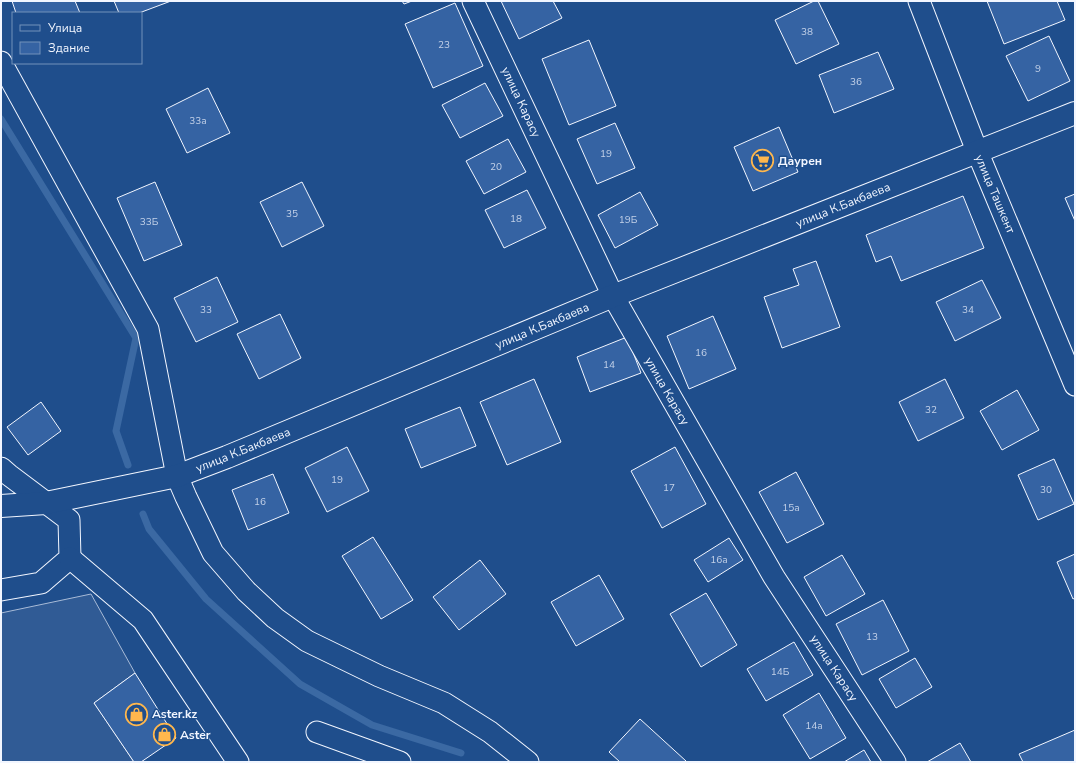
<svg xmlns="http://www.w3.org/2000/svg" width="1076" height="763" viewBox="0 0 1076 763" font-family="'Nunito Sans',sans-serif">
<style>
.parking{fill:#305b95;stroke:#a8bbd7}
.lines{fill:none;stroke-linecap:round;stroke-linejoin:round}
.stream{stroke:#3b69a3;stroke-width:7}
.building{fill:#3563a3;stroke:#f2f6ff}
.minor-casing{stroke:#f2f6ff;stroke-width:23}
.tertiary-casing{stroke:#f2f6ff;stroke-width:24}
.minor{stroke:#1f4e8c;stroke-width:21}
.tertiary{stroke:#1f4e8c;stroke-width:22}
.labels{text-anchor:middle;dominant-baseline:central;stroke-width:3;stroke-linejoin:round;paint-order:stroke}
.number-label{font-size:10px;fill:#c3d1e8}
.street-label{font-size:12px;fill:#f2f6ff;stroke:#1f4e8c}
.poi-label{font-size:12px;font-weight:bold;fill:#f2f6ff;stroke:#1f4e8c;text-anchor:start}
</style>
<rect width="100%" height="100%" fill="#1f4e8c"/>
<polygon class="parking" points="91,594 135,673 94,703 134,762 1,762 1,613"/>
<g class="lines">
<g class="stream">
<polyline points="1,119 136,338 116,431 128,465"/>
<polyline points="143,514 149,529 206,599 300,684 372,725 461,753"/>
</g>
</g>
<g class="building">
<polygon points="12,1 75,1 80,13 16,13"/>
<polygon points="114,1 171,1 139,13 119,13"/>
<polygon points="402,1 412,1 404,4"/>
<polygon points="501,1 553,1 562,18 519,39"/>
<polygon points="814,1 818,1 839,44 796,64 775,20"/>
<polygon points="987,1 1057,1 1065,20 1004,44"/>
<polygon points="455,3 483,66 433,88 405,24"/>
<polygon points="1049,36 1070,81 1028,101 1006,56"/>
<polygon points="589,40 616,106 569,125 542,59"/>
<polygon points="878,52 894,89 834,113 819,75"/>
<polygon points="485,83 503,116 460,138 442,105"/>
<polygon points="208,88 230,133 187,153 166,109"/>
<polygon points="615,123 635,168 597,184 577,139"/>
<polygon points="779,127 798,172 753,191 734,147"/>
<polygon points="508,139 526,172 484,194 466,161"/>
<polygon points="155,182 182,245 144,261 117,198"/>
<polygon points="302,182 324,226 282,247 260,202"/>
<polygon points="527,190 546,228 504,248 485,210"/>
<polygon points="640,192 658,225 615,248 598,215"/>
<polygon points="1075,194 1075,221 1065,198"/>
<polygon points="963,196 984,248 901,281 891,256 876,262 866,235"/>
<polygon points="816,261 840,327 782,348 764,297 799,285 793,269"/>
<polygon points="217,277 238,322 196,342 174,298"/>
<polygon points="982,280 1001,318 955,341 936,302"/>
<polygon points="280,314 301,358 259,379 237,334"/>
<polygon points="713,316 736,369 689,389 667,336"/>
<polygon points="627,337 641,373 590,392 577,357"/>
<polygon points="534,379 561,442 507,465 480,402"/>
<polygon points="945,379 964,418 918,441 899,402"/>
<polygon points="1017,390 1039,430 1002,450 980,411"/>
<polygon points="41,402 61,431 28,455 7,427"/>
<polygon points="460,407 476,446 421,468 405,429"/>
<polygon points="347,447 369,491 327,512 305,468"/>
<polygon points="675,447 706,504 662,528 631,471"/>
<polygon points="1054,459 1074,504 1038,520 1018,475"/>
<polygon points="796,472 824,524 787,543 759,492"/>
<polygon points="273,474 289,513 248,530 232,490"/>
<polygon points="373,537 413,600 381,619 342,556"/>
<polygon points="729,538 743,560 708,582 694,560"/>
<polygon points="1075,554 1075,598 1073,599 1057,562"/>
<polygon points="842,555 865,594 826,616 804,577"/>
<polygon points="480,560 506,594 459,630 433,597"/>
<polygon points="599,575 624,619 576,646 551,602"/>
<polygon points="706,593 737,645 701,667 670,614"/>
<polygon points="883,600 909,651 862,675 836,624"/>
<polygon points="794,642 813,675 766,701 747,669"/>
<polygon points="915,658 932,687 896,708 879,679"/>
<polygon points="135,673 176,738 141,762 134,762 94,703"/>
<polygon points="819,693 846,738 810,759 783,715"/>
<polygon points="640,719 686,761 684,762 620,762 609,752"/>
<polygon points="1075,730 1075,762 1023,762 1019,754"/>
<polygon points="960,743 971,762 927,762"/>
<polygon points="864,750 871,762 844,762"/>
</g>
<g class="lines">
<defs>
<g id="minor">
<polyline points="473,1 613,296 774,577 895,762"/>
<polyline points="919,1 977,151 1075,385"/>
<polyline points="1,62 148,329 177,476 186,497 213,553 246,591 275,618 307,641 379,676 444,703 490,732 528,762"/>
<polyline points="1,468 9,475 69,520 70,558 41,583 1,590"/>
<polyline points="70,558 143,620 238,762"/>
<polyline points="317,732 400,762"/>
</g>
<polyline id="tertiary" points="1,506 46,503 177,476 227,457 613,296 1075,113"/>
</defs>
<use href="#minor" class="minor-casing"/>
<use href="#tertiary" class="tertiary-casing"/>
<use href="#minor" class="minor"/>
<use href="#tertiary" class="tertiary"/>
</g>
<defs>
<symbol id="supermarket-ring" viewBox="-11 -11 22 22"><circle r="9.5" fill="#1f4e8c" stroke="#ffb74d" stroke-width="1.5"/><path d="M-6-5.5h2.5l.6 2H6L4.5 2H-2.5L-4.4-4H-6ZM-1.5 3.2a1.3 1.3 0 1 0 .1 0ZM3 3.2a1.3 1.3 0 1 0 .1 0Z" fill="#ffb74d"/></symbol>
<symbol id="shop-ring" viewBox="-11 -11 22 22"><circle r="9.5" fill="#1f4e8c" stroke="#ffb74d" stroke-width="1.5"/><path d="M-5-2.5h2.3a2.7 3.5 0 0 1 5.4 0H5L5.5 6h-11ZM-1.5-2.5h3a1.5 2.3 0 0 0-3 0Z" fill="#ffb74d"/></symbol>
</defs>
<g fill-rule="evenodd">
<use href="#supermarket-ring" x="750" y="148" width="25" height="25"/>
<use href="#shop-ring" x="124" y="702" width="25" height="25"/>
<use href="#shop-ring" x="152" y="722" width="25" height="25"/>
</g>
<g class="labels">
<g class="number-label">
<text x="807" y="32">38</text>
<text x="444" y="45">23</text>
<text x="1038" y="69">9</text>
<text x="856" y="82">36</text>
<text x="198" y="121">33а</text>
<text x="606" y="154">19</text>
<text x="496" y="167">20</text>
<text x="292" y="214">35</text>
<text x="516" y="219">18</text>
<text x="628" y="220">19Б</text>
<text x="149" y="222">33Б</text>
<text x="206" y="310">33</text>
<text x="968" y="310">34</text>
<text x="701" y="353">16</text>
<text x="609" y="365">14</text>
<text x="931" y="410">32</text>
<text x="337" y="480">19</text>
<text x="669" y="488">17</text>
<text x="1046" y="490">30</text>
<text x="260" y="502">16</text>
<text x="791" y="508">15а</text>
<text x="719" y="560">16а</text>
<text x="872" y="637">13</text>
<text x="780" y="672">14Б</text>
<text x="814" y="726">14а</text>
</g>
<g class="street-label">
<text transform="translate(521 102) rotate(65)">улица Карасу</text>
<text transform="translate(995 194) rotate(67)">улица Ташкент</text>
<text transform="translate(843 205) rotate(-22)">улица К.Бакбаева</text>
<text transform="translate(542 326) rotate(-23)">улица К.Бакбаева</text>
<text transform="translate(667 391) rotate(60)">улица Карасу</text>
<text transform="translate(243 450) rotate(-22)">улица К.Бакбаева</text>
<text transform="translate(834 668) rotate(57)">улица Карасу</text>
</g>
<g class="poi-label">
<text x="778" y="161">Даурен</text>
<text x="152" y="714">Aster.kz</text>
<text x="180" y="735">Aster</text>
</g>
</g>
<rect width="1076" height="763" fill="none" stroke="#f2f6ff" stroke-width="4"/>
<rect x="12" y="12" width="130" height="52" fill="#1f4e8c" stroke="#7391ba"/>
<rect x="20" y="25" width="20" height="6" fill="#1f4e8c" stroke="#7391ba"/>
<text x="48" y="32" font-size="12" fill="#f2f6ff">Улица</text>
<rect x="20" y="42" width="20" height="12" fill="#3563a3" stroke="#7391ba"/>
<text x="48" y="52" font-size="12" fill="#f2f6ff">Здание</text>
</svg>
